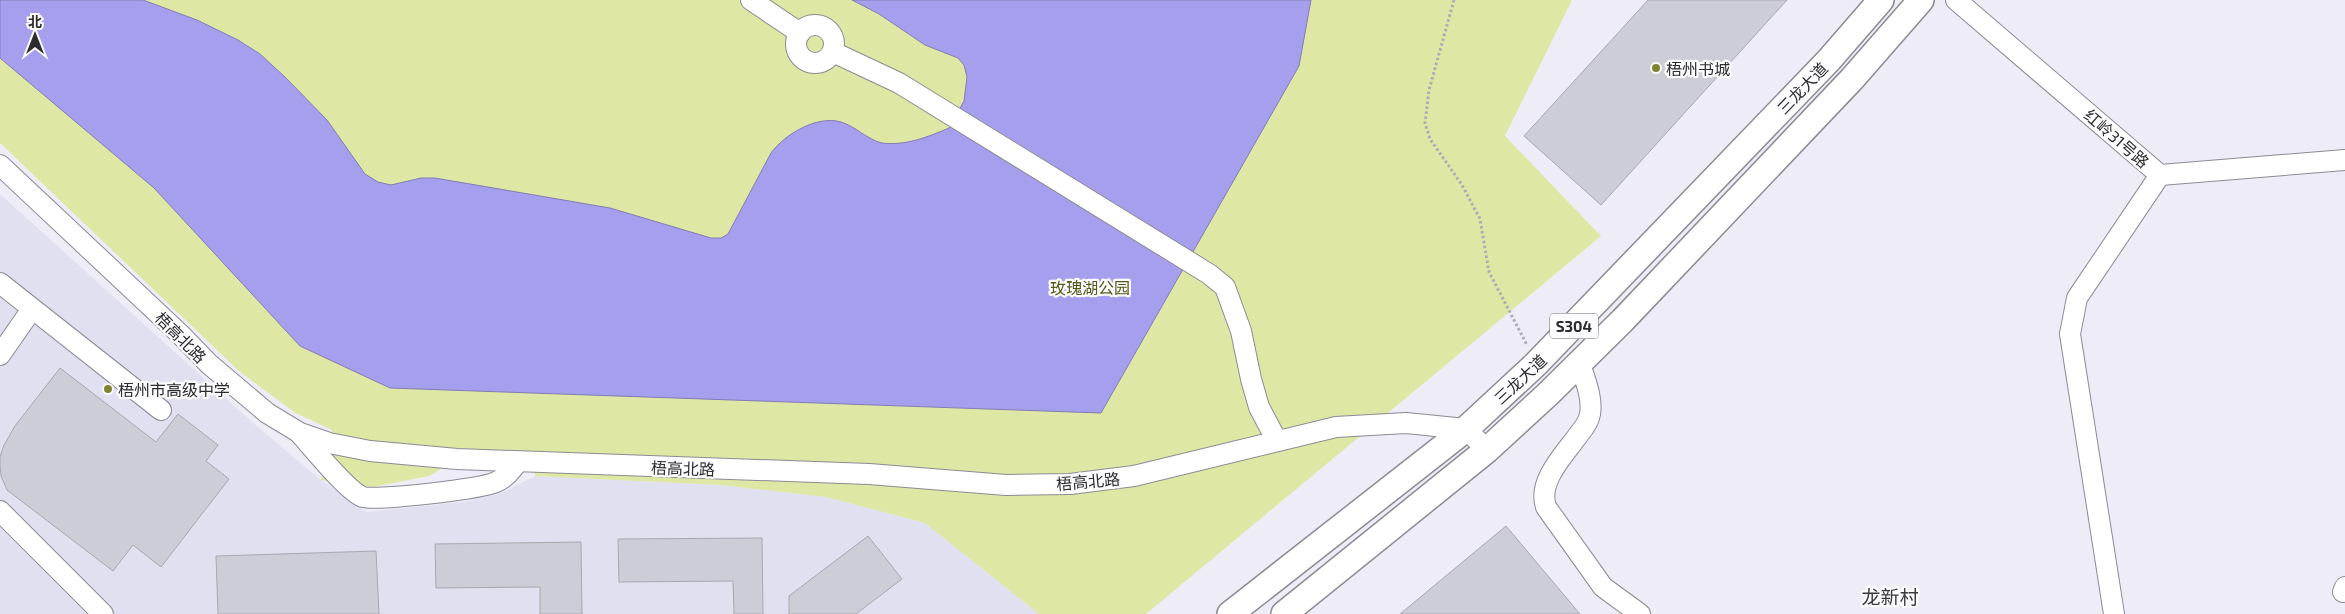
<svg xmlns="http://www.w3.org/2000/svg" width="2345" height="614" viewBox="0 0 2345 614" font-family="'Exo 2','Noto Sans SC',sans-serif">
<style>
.built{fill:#e0e0f1}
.green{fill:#dfe7a5}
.water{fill:#a69fee;stroke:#817cb5}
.building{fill:#cdcdd7;stroke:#a7a7b0}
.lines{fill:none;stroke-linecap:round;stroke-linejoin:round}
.minor-casing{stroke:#8b8b94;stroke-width:22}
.major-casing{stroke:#8b8b94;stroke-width:28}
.path{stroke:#acacb3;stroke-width:3;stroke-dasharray:2.5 2.5;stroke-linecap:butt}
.minor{stroke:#fff;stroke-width:20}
.major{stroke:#fff;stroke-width:25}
.poi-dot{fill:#7e8430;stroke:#fcfcfe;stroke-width:2}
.labels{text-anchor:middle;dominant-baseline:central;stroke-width:4.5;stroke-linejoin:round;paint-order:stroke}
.shield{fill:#fcfcfe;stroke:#6a6a6d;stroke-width:1}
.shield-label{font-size:15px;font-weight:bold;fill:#2c2c2f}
.poi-label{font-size:16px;fill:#2c2c2f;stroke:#fcfcfe;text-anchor:start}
.street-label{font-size:16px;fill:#2c2c2f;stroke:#fcfcfe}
.park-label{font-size:16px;fill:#545917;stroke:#fcfcfe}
.quarter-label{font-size:19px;fill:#393840;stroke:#fcfcfe}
</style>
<rect width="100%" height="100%" fill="#eeedf7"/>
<polygon class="built" points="0,194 252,422 321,480 366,512 463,502 501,493 535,476 720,485 826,497 925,523 1039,614 0,614"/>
<polygon class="green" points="0,0 1572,0 1505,136 1601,236 1146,614 1039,614 925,523 826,497 720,485 535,476 535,455 468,453 429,476 373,487 321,480 332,430 294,412 240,372 0,143"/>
<path class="water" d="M0,0H143L197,20L238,40L260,54L285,77L327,120L365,174L378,182L391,185L421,178H435L610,208L711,238H721L728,234L771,153C785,134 817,115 841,122C855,126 868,140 882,143C905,146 928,137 949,128L964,101L967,77L964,65L958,58L925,45L879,14L852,0H1311L1299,66L1101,413L390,388L300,346L154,188L0,58Z"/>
<g class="building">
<polygon points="1648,0 1787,0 1601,205 1524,136"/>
<polygon points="60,368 156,442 178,414 218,445 206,461 229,479 161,567 133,545 113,571 7,490 1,476 0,465 0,457 4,445 15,426"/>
<polygon points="1506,526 1580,614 1400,614"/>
<polygon points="868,536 902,579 856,614 789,614 789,596"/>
<polygon points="762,538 763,614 734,614 733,581 619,582 618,539"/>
<polygon points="581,542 582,614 540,614 540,587 436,588 435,544"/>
<polygon points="376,551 379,614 218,614 216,556"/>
</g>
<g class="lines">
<defs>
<g id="minor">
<polyline points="751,0 800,33"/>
<polyline points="1956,0 2160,175 2345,160"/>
<circle cx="815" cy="44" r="19"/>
<polyline points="833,52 899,83 1209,274 1225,287 1241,331 1251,379 1259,407 1277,441"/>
<polyline points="0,165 180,334 209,364 267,413 300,433 329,443 370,451 457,459 869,474 1006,485 1070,484 1134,476 1336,427 1406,423 1466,429 1487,450"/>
<polyline points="0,283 161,410"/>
<polyline points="0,355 32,309"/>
<path d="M1579,361C1584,377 1593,397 1590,414C1589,421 1584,428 1579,434C1565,454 1537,481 1546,507L1603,587L1640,614"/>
<path d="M301,435C313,448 348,492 363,497C377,501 481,489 496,482C506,478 511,470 518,462"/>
<polyline points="0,511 103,614"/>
<polyline points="2343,592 2345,587"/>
<polyline points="2114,614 2070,334 2077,298 2160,175"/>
</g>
<g id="major">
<polyline points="1230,614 1466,429 1536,364 1829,60 1881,0"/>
<polyline points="1284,614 1487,450 1548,394 1623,320 1852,79 1921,0"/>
</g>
</defs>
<use href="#minor" class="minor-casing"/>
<use href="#major" class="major-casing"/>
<polyline class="path" points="1454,0 1429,90 1425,123 1430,139 1462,185 1480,219 1489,272 1527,345"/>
<use href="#minor" class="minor"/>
<use href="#major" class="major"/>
</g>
<g class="poi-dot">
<circle cx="1656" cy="68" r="5"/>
<circle cx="108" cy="389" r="5"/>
</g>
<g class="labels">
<rect class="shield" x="1550" y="313.5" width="48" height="25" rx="4"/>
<g class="shield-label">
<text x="1574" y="326">S304</text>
</g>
<g class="poi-label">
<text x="1666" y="68">梧州书城</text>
<text x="118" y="389">梧州市高级中学</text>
</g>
<g class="street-label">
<text transform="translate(1802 88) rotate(-46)">三龙大道</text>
<text transform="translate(2117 138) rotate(41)">红岭31号路</text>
<text transform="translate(181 337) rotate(45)">梧高北路</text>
<text transform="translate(1520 379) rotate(-43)">三龙大道</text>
<text transform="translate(683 468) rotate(2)">梧高北路</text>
<text transform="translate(1088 481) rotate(-5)">梧高北路</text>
</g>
<g class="park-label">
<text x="1090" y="287">玫瑰湖公园</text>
</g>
<g class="quarter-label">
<text x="1890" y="596">龙新村</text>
</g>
</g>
<g transform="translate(35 35)" stroke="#fcfcfe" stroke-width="4" paint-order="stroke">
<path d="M0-4L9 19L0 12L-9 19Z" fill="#2c2c2f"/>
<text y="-8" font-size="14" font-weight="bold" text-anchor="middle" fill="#2c2c2f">北</text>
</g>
</svg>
